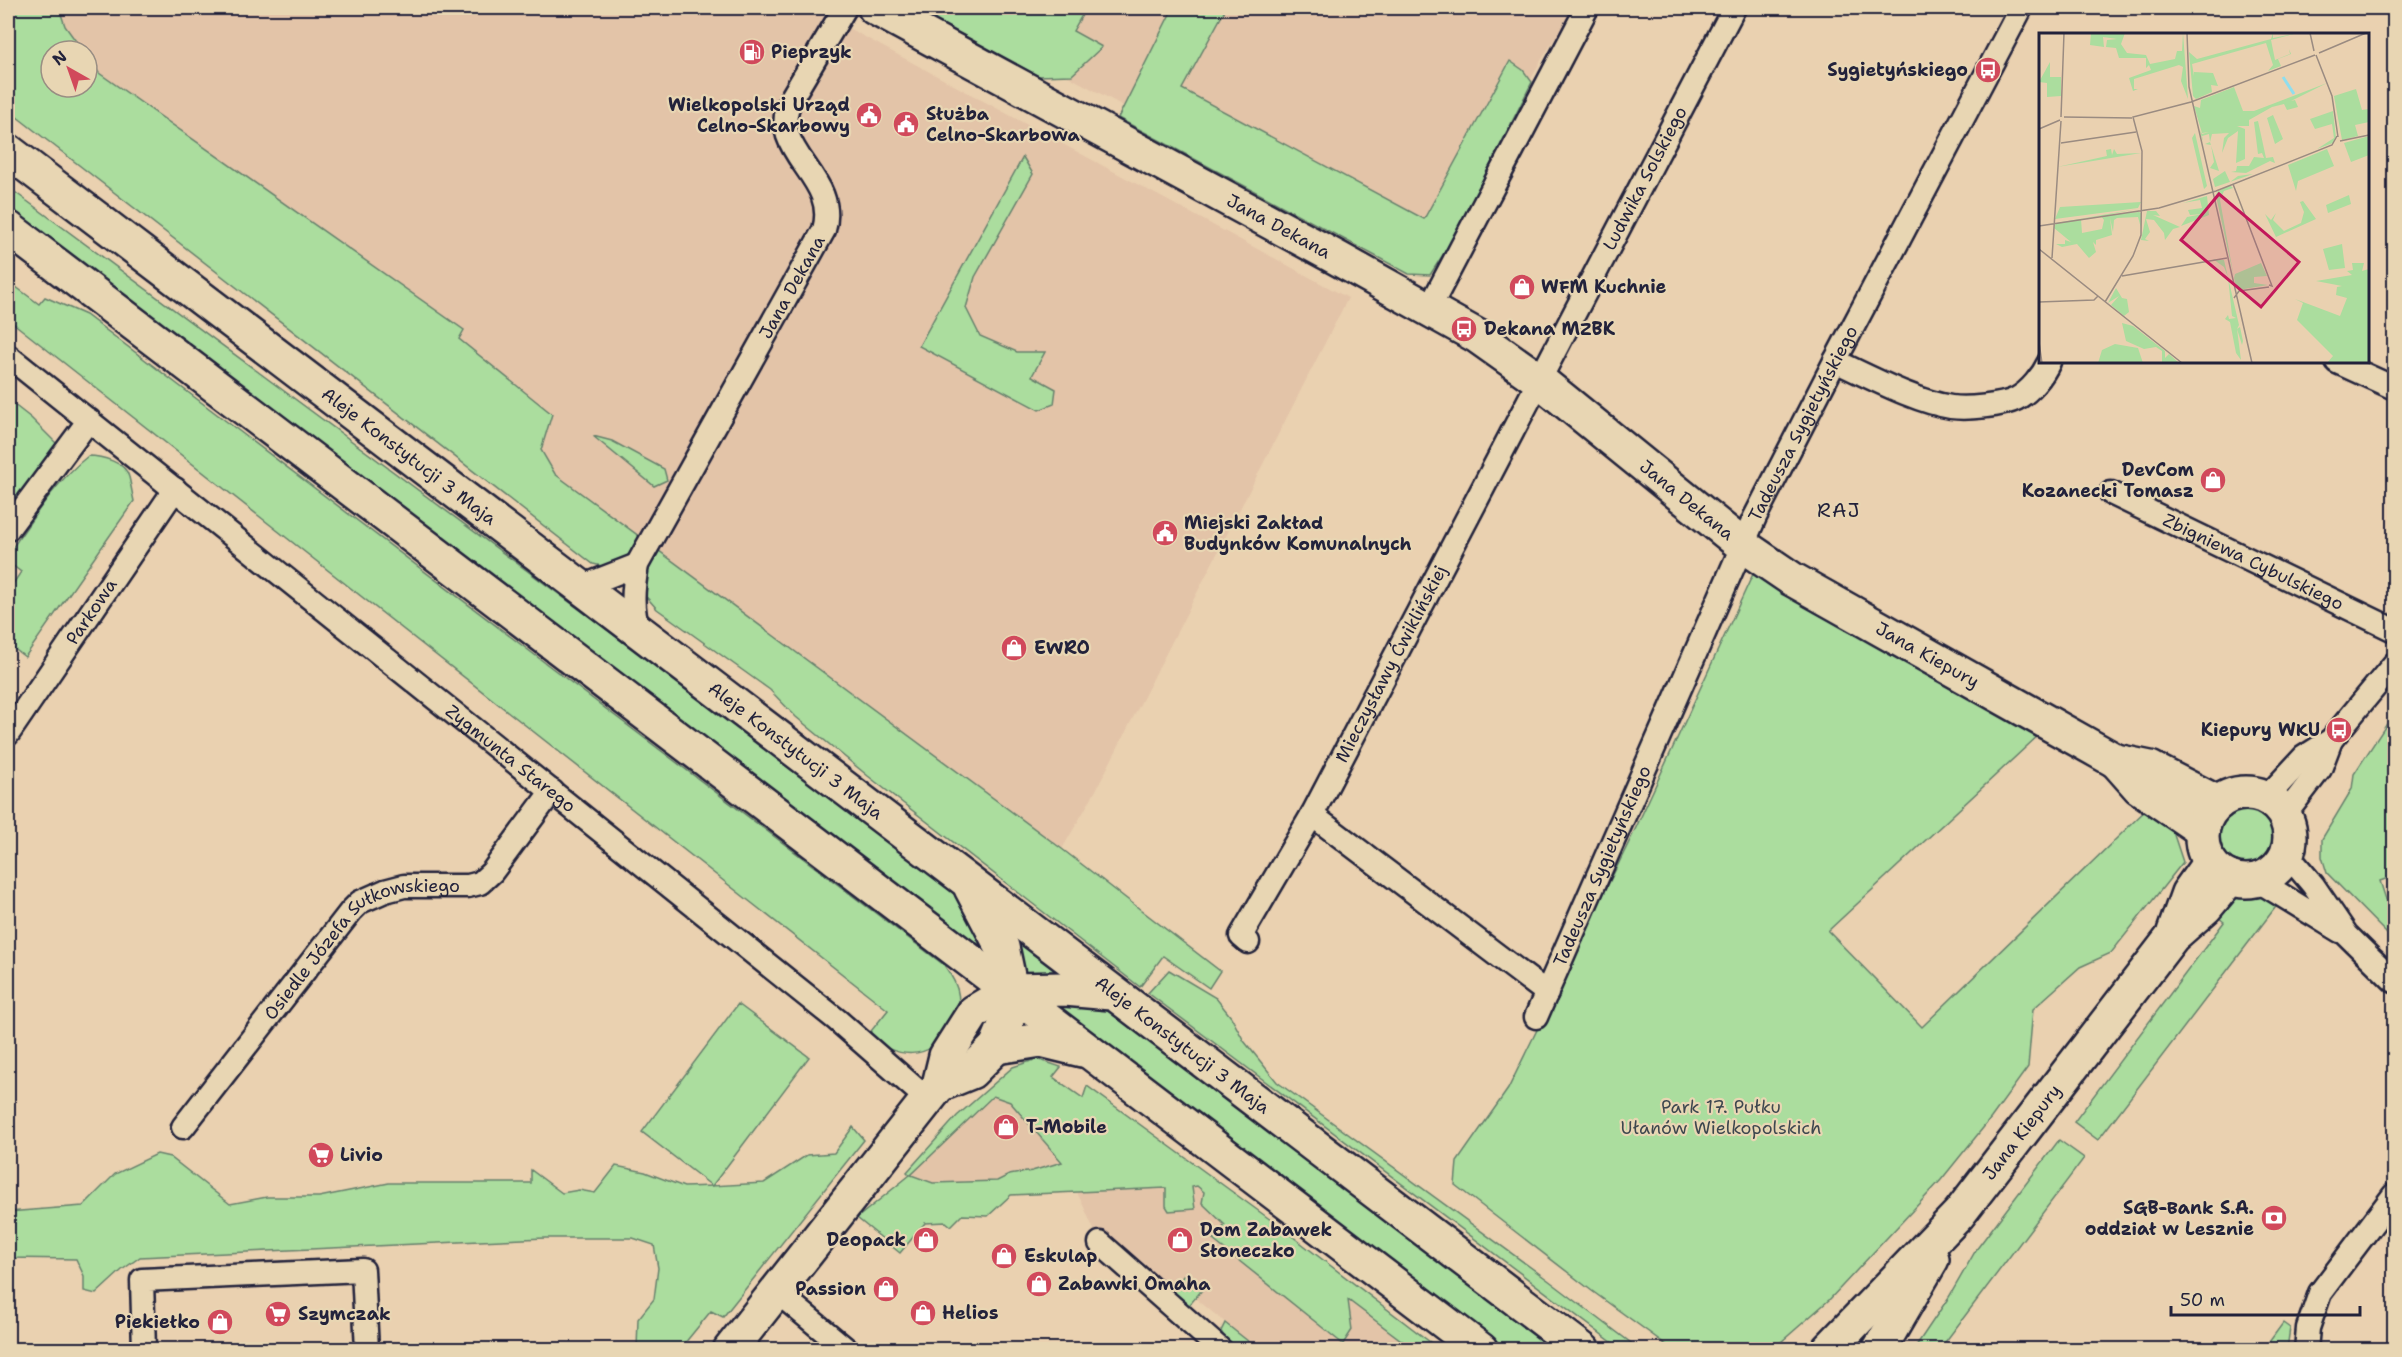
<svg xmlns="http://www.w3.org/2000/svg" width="2402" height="1357" viewBox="0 0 2402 1357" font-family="'Shantell Sans',sans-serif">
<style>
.built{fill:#e3c4a8}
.green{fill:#abdd9e;stroke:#66806c;stroke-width:1.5;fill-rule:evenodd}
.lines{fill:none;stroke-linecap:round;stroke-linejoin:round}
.street-casing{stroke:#22223b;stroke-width:27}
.secondary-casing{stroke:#22223b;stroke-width:38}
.street{stroke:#e8d6b3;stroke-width:22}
.secondary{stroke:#e8d6b3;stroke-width:33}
.labels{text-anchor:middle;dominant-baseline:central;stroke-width:4.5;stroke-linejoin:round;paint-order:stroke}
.poi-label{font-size:18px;font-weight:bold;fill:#22223b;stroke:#e8d6b3;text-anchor:start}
.street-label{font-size:18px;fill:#22223b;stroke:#e8d6b3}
.park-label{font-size:18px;fill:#3d474f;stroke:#e8d6b3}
.neighbourhood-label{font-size:20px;letter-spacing:1.5px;fill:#22223b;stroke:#e8d6b3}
.inset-river{fill:none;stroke:#8fdeee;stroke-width:3}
.inset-road{fill:none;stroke:#9a8b81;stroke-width:1.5}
.view{fill:#c2185b;fill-opacity:0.15;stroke:#c2185b;stroke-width:3}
.inset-edge{fill:none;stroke:#22223b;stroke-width:3}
</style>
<rect width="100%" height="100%" fill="#ead1b0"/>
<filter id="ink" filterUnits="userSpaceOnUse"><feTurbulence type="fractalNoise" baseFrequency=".0167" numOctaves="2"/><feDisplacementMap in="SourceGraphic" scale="12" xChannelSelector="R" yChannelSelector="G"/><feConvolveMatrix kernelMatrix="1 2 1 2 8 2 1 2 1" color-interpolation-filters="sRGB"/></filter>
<g filter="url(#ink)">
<g class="built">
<polygon points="44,8 806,8 850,29 1348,298 1095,792 1062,849 555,474 541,450 87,73 87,51 61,51"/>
<polygon points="941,8 1574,8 1542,59 1425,268"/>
<polygon points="1014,1076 1067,1085 1234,1214 1213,1240 1342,1344 1347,1300 1413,1349 1258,1349 1195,1298 1202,1289 1164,1300 1100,1243 1077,1192 879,1201 936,1152"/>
</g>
<g class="green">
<path d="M8,8H59L65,26L83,51H51V87H87V56L99,73L464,330L459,339L552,414L541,450L555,474L1062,849L1220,971L1209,988L1163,956L1140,987L868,776L796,717L770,690L657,609C639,588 621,568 593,564L8,110Z"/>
<polygon points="916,8 1086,8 1073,31 1102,47 1072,75 1038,76 916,10"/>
<polygon points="1173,8 1226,8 1182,89 1424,219 1510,61 1523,70 1532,82 1453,239 1430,275 1409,274 1118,118"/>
<polygon points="1023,157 1033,174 975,277 966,308 980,336 1017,352 1045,352 1032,376 1056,389 1054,404 1039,410 919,346"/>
<polygon points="8,187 959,890 1123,1015 1553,1349 1501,1349 1092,1043 945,927 8,206"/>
<path d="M12,284L39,304L45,297L86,315L944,965C961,988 964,1002 949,1028C929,1063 896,1058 867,1036L888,1010L8,319V289Z"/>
<polygon points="8,400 31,418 64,451 8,529"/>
<polygon points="593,436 612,441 664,469 667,480 654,486"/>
<path d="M88,456C101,456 126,462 129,477C131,485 132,493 134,501L25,657L8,644V591L21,572L8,562V554C32,520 55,482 88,456Z"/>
<polygon points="1753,574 2041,733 1828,931 1922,1027 2151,805 2170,823 2183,862 2111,953 2080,967 2033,1009 2028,1067 1991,1118 1941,1180 1829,1300 1773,1349 1672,1349 1592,1291 1455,1185 1457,1162 1508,1089 1633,834"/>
<polygon points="2394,713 2394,876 2380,881 2394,924 2394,937 2390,937 2327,873 2322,857 2322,839 2352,789 2354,774"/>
<circle cx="2248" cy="836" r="28"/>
<polygon points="2234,888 2244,893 2265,892 2278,904 2098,1140 2074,1122 2224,922 2212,912"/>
<polygon points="1169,970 1216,998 1231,1017 1244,1041 1277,1082 1548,1280 1639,1349 1621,1349 1148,993"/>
<polygon points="738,1004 809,1057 712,1186 764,1183 807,1155 834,1153 853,1127 864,1140 723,1317 711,1311 680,1349 637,1349 638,1319 654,1299 658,1268 654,1245 633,1238 545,1238 140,1257 122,1270 96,1294 84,1291 84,1276 76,1259 8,1258 8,1212 83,1206 115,1174 157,1154 170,1157 230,1204 267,1197 319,1197 389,1183 531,1183 531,1170 562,1193 579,1190 595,1193 616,1166 645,1172 684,1187 712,1186 642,1132"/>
<path d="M1037,1059L1061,1067L1053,1077L1083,1098L1087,1086L1275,1223L1439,1349H1413L1348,1300L1352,1330L1343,1344L1213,1240L1225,1225L1202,1203L1204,1192L1197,1186L1192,1187L1195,1209L1169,1211L1166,1206V1188L1011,1195L988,1216L962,1215L951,1226L946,1222L925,1223L900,1253L857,1218L910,1175L907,1172L957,1116L1013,1067ZM993,1096L1010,1102L1062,1162L1032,1171L1009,1175L997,1181L933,1183L911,1175Z"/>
<polygon points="2059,1140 2084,1158 1940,1349 1914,1349 1949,1297 1976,1250"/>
<polygon points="1184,1275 1202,1290 1181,1315 1164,1300"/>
<path d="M1225,1323L1258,1349C1237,1349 1231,1352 1221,1331Z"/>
<polygon points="2283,1323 2290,1328 2287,1349 2264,1349"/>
</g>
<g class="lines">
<defs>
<g id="street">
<polyline points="1429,309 1587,8"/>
<path id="s1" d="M8,356L837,1020L927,1099"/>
<path d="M1835,361C1868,376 1916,402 1951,407C1967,409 2002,406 2016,399C2030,392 2043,375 2049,362"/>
<polyline points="2337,362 2394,388"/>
<path id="s2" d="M2111,493L2394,630"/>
<polyline points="8,529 89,420"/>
<polyline points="575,583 591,583 637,565"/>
<path id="s3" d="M639,632C631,608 633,589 637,565L824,230C840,175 765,152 791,99L845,8"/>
<path id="s4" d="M8,734L175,489"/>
<polyline points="2266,798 2304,757 2331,740 2394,664"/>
<polyline points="1312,815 1547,993"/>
<polyline points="2284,816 2320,769 2331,740"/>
<polyline points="2286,853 2313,885 2347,935 2394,981"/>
<polyline points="2255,879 2340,931"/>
<path id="s5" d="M1248,942L1241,936L1312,815L1734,8"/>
<path id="s6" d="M1536,1017L1755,517L1835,361L2021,8"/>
<path id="s7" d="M183,1127L351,911L360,902L385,891L404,886H468L480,883L492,872L552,791"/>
<polyline points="1100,1243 1221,1350"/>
<polyline points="776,1291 847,1350"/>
<polyline points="144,1350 142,1280 363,1270 367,1350"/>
<polyline points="2306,1350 2308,1328 2320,1293 2394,1195"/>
</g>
<g id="secondary">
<path id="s8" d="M875,8L1337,258L1477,336L1539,380L1742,545L1792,579L2116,761L2150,768L2218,803"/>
<path id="s9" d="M8,151L1583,1350"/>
<polyline points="8,228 1481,1350"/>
<polyline points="2116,761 2139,787 2202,830"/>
<circle cx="2246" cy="837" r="44"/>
<polyline points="2174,932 2188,893 2210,862"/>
<polyline points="996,1047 1041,1040 1082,1050"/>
<polyline points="939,1085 971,1072 996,1047 1010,1014 1011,990 1002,947 971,888"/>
<polyline points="730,1350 939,1085 946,1056 974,1012 1011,990 1065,989 1111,993"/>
<path id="s10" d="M1828,1350L1959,1214L2173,936L2206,907L2230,878"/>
<polyline points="1879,1350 1932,1259"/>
</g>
</defs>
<use href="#street" class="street-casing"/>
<use href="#secondary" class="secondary-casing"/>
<use href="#street" class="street"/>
<use href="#secondary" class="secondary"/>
</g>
</g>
<defs>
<symbol id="fuel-disc" viewBox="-11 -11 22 22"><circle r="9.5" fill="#d1495b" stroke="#e8d6b3"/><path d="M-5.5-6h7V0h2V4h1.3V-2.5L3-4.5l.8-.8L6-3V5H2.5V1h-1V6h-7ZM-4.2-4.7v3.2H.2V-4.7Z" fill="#fff"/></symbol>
<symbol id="bus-disc" viewBox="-11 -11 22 22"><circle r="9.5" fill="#d1495b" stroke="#e8d6b3"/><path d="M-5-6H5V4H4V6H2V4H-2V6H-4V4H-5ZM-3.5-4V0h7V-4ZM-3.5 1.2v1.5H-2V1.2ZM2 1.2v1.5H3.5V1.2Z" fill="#fff"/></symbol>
<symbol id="civic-disc" viewBox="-11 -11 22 22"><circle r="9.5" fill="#d1495b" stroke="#e8d6b3"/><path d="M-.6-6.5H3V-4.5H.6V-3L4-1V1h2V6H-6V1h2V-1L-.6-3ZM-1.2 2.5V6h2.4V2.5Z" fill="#fff"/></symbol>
<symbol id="shop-disc" viewBox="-11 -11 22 22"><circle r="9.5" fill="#d1495b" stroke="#e8d6b3"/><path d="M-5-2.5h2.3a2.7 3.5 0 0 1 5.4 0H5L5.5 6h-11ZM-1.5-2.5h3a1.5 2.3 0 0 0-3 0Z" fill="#fff"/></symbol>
<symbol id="supermarket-disc" viewBox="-11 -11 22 22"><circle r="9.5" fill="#d1495b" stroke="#e8d6b3"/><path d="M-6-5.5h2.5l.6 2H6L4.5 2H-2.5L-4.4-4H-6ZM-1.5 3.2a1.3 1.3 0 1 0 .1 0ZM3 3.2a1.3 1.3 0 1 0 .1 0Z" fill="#fff"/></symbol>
<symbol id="bank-disc" viewBox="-11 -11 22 22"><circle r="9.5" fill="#d1495b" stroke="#e8d6b3"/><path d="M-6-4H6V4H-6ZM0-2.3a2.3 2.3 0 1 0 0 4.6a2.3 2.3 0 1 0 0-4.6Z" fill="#fff"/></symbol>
</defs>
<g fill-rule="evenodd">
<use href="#fuel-disc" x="737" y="37" width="30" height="30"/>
<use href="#bus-disc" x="1973" y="55" width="30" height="30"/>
<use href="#civic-disc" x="854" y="100" width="30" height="30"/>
<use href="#civic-disc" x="891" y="109" width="30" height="30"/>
<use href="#shop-disc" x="1507" y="272" width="30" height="30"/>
<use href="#bus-disc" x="1449" y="314" width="30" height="30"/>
<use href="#shop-disc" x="2198" y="465" width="30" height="30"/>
<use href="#civic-disc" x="1150" y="518" width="30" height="30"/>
<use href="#shop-disc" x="999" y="633" width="30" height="30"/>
<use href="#bus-disc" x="2324" y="715" width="30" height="30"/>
<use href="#shop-disc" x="991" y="1112" width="30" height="30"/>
<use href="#supermarket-disc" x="306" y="1140" width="30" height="30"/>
<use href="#bank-disc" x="2259" y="1203" width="30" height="30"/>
<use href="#shop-disc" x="911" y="1225" width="30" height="30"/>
<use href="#shop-disc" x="1165" y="1225" width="30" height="30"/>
<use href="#shop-disc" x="989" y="1241" width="30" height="30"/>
<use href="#shop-disc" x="1024" y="1269" width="30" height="30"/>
<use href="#shop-disc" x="871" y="1274" width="30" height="30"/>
<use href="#shop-disc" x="908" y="1298" width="30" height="30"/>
<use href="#supermarket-disc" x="263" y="1299" width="30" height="30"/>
<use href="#shop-disc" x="205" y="1307" width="30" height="30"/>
</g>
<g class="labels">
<g class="poi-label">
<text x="771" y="52">Pieprzyk</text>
<text x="1968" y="70" text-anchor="end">Sygietyńskiego</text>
<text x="850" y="105" text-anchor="end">Wielkopolski Urząd<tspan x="850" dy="21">Celno-Skarbowy</tspan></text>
<text x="926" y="114">Służba<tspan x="926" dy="21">Celno-Skarbowa</tspan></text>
<text x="1541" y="287">WFM Kuchnie</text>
<text x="1484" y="329">Dekana MZBK</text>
<text x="2194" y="470" text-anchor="end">DevCom<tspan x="2194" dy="21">Kozanecki Tomasz</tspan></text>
<text x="1184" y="523">Miejski Zakład<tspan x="1184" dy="21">Budynków Komunalnych</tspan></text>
<text x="1034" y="648">EWRO</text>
<text x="2320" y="730" text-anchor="end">Kiepury WKU</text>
<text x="1026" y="1127">T-Mobile</text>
<text x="340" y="1155">Livio</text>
<text x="2254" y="1208" text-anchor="end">SGB-Bank S.A.<tspan x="2254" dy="21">oddział w Lesznie</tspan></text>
<text x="1200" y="1230">Dom Zabawek<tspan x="1200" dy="21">Słoneczko</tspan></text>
<text x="906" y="1240" text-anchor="end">Deopack</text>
<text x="1024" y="1256">Eskulap</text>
<text x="1058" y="1284">Zabawki Omaha</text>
<text x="866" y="1289" text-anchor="end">Passion</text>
<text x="942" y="1313">Helios</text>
<text x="298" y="1314">Szymczak</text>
<text x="200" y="1322" text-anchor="end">Piekiełko</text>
</g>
<g class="street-label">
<text stroke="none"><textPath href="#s5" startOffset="868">Ludwika Solskiego</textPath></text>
<text stroke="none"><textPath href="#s8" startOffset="459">Jana Dekana</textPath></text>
<text stroke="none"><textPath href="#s3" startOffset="386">Jana Dekana</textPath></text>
<text stroke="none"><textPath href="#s6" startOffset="651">Tadeusza Sygietyńskiego</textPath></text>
<text stroke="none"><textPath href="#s9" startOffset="504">Aleje Konstytucji 3 Maja</textPath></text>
<text stroke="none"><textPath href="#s8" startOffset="952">Jana Dekana</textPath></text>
<text stroke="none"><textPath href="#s2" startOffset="158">Zbigniewa Cybulskiego</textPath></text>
<text stroke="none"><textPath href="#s4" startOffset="148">Parkowa</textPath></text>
<text stroke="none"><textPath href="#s8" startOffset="1239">Jana Kiepury</textPath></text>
<text stroke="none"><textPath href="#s5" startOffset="320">Mieczysławy Ćwiklińskiej</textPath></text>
<text stroke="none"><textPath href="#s9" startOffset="990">Aleje Konstytucji 3 Maja</textPath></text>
<text stroke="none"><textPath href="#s1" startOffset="644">Zygmunta Starego</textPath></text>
<text stroke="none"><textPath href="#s6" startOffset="165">Tadeusza Sygietyńskiego</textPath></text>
<text stroke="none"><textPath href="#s7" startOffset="264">Osiedle Józefa Sułkowskiego</textPath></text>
<text stroke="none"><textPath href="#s9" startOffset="1476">Aleje Konstytucji 3 Maja</textPath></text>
<text stroke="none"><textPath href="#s10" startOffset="292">Jana Kiepury</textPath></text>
</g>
<g class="park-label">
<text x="1721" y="1107">Park 17. Pułku<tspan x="1721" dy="21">Ułanów Wielkopolskich</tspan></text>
</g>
<g class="neighbourhood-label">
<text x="1839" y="510">RAJ</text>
</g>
</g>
<g transform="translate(2039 33)">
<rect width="330" height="330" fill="#ead1b0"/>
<path d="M52,0H86L82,11L88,20L107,22L111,31L136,26L138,18H143L144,0L149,66L142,48L144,34L140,32L95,46V56H99L94,58L90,45L112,37L110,32L107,35V25H80L77,15L67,14L68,7L78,6L64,4L65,14L51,12ZM234,0V5L258,0L232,7L236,27L251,21L250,16L252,21L239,26L242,33L229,38L234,32L227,10L153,31L155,43V39L174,40L179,53L172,52L173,59L157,66L154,63L150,19L158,26L232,6ZM11,29V44H22V63L8,64V50L0,49ZM288,50L252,68L256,67L259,74L248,77L245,71L233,74L210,87V93H198L206,96V126L197,130L199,98L189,105L183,120L185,105L190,100L173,101L171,109L180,138L171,135L175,129L172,112L166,111L171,109L170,101L163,103L164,108L163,106L161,97L163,101L170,99L163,100L155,73L161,75L162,67L195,54L204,78H215ZM317,56L323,77L330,76V89L316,92L319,103L303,107L295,63ZM294,78L297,105L294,110L278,116L295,105L293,91L276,96L271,86ZM234,82L244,106L236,111L228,85ZM219,88L227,125L234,124L236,130L231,128L207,140L192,139L197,138L198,133H210L215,124L225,125L223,120L219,121L215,89ZM156,100L168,153L165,156L153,105ZM330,103V122L312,129L305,110ZM72,116L73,122L75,116L78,121L102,120L18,134L68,123L67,117ZM288,116L295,133L259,148L257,158L249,132ZM186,138L191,149L199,143L214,141L176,154L174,146ZM191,152L194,155L185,158L181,167L195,245L196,241L222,230L228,243L215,244V250L229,252L199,257L197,254L177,163L178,159ZM310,162L312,171L289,180L287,172ZM168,163L170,182L142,193L148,184L164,181L151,182L149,177L163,175L161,167L144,170ZM264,168L277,186L237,204L226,181L232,187L237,180L234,187L245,198L262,190L265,179L261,169ZM102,169L99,175L16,186L21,174ZM98,176L68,182L100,179L102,180V195L99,184L78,185L75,187L74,199L71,185L73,202L57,207V212L54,209L57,219L50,225L38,211L23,214L17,211H26V207L32,209L15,195L17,190ZM62,183L65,187L63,196L43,200L42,186ZM108,178H117L121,183L114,182L141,194L134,196L126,207L125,200L115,187L107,186L111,199L106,206L110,208L102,207ZM303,211L306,235L290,237L284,216ZM174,226L185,227L200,292L198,296L201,294L204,308L203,312L198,296L202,327L197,320L191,289L186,286L189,282L190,286L197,285L193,283L189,244L185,234ZM313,230H325L323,238L330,236V330H288L294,323L258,287L264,270L256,266L301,283L308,265L297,262L298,254L303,253L277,248L313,242L308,238L314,237ZM77,255L83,265L88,266L90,279L85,283L72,272L80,263L69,270ZM83,290L94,293L126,318V325L130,321L140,330H123V318L117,314L105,316L87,308ZM76,311L99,315L104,330H59L63,317Z" fill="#abdd9e" fill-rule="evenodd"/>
<path class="inset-river" d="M244,44L255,61"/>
<path class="inset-road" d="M148,0L150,54L213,330M271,0L275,18M280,20L327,0M277,22L293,63L299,104M22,84L25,0M25,84L93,85M0,96L21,87M301,108L330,102M22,110L97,99M194,151L233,253L230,252M0,193L120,175L177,158L293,112L298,103M0,216L143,330M13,225L22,88M83,243L188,225M195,265L200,258L230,254M0,269L55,267L59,263M66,269L94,223L102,202L103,118L94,84L152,69L276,22M0,309L3,330"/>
<path class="view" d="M180,161L260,229L222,274L142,207Z"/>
<rect width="330" height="330" class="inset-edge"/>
</g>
<rect width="2402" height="1357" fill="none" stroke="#e8d6b3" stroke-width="30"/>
<rect x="15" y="15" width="2372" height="1327" fill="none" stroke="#22223b" stroke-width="2" filter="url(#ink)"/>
<g transform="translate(69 69) rotate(320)"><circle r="28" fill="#e8d6b3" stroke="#998e83" stroke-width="1.5"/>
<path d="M0-4.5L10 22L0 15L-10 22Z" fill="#d1495b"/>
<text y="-9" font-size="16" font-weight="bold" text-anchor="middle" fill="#22223b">N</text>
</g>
<path d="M2171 1306v9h189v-9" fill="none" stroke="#22223b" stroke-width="3"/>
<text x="2180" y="1306" font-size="18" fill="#22223b" stroke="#e8d6b3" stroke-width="4.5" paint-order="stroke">50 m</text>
</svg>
